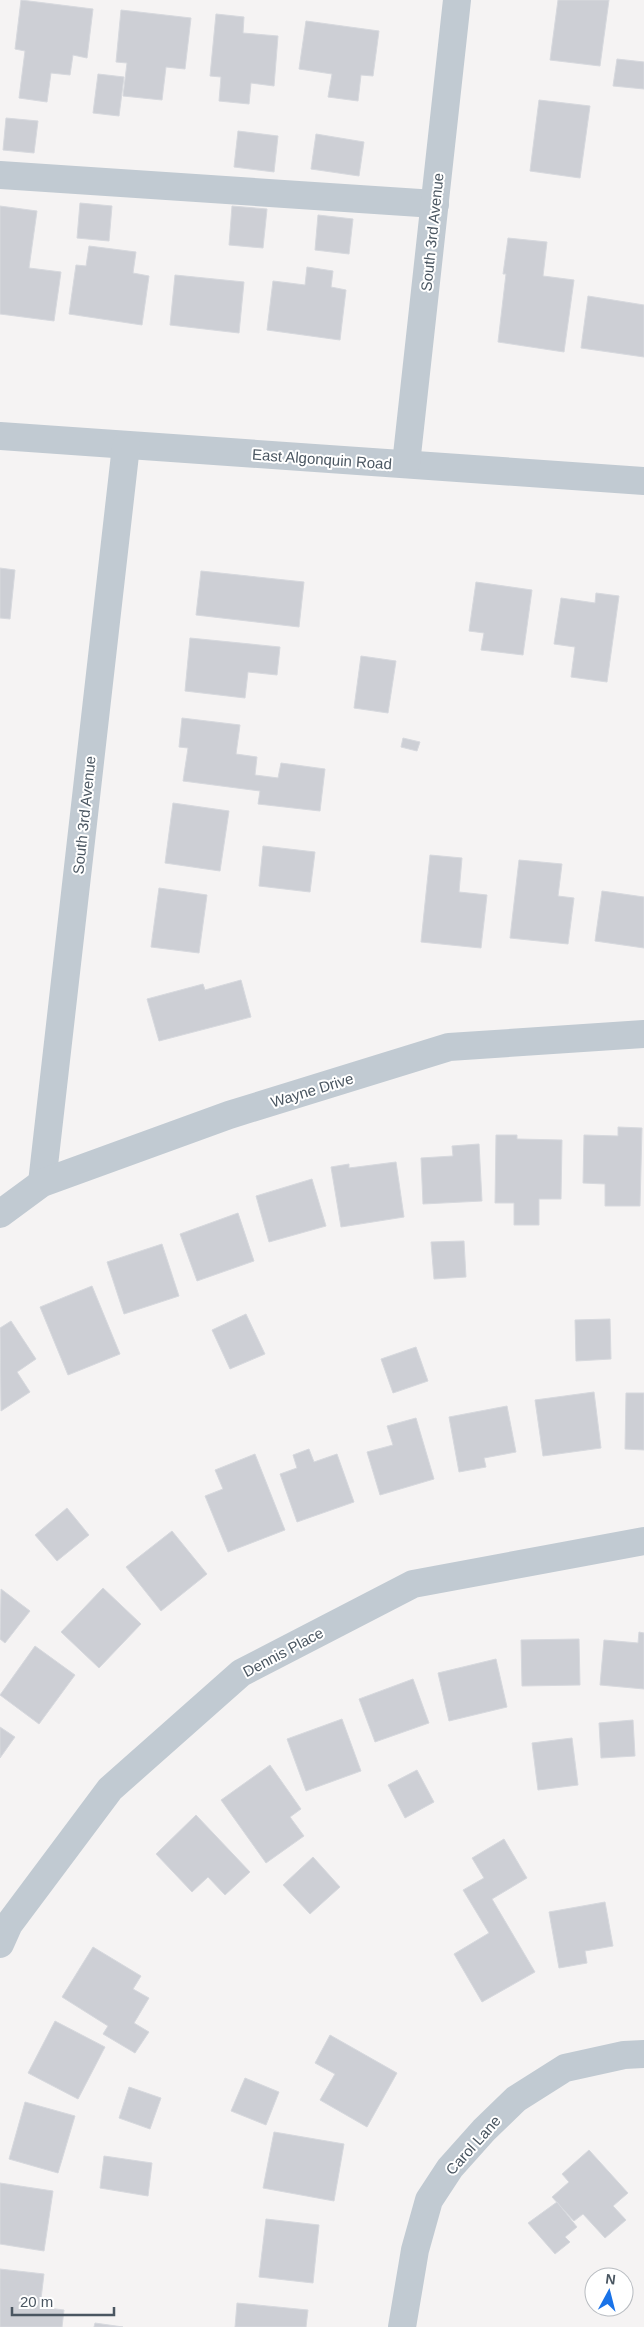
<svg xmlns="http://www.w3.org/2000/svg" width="644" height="2327" viewBox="0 0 644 2327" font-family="Helvetica,sans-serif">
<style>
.building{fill:#cdcfd5;stroke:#d7d9de}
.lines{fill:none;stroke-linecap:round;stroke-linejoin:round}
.minor{stroke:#c1cad2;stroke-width:28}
.labels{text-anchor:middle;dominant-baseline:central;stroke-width:4;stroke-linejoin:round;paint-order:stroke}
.street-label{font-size:15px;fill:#4a5661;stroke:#fff}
</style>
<rect width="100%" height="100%" fill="#f5f3f3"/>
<g class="building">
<polygon points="21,0 93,9 87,58 73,55 70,75 51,73 47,102 19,98 25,51 15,49"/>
<polygon points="558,0 609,0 600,66 550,60"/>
<polygon points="121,10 191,18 185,69 166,67 162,100 123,96 127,63 116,62"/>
<polygon points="216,14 244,17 243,33 278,36 274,86 251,83 249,104 219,101 221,77 210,76"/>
<polygon points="306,21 379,31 373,76 361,75 358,101 328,97 332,74 299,69"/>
<polygon points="617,59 644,62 644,89 613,86"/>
<polygon points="98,74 124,77 119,116 93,113"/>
<polygon points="539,100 590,106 580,178 530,171"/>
<polygon points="6,118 38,121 34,153 3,150"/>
<polygon points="238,131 278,136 274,172 234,167"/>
<polygon points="316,134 364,142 359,176 311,169"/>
<polygon points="80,203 112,206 109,241 77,238"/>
<polygon points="0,206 37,211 29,268 61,272 54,321 0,314"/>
<polygon points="232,206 267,209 263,248 229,245"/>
<polygon points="318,215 353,219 349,254 315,250"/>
<polygon points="508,238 547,242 543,276 574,280 564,352 498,342 506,274 503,274"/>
<polygon points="89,246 136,252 133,273 149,276 142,325 69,314 76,265 86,266"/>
<polygon points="307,267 333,271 331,287 346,290 340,340 267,330 273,281 305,285"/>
<polygon points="175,275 244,282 239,333 170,325"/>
<polygon points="588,296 644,305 644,357 581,348"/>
<polygon points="0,568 15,570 10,619 0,618"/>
<polygon points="201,571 304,582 299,627 196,615"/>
<polygon points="476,582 532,590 523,655 481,650 484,633 469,631"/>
<polygon points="596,593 619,596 607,682 571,677 575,647 554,644 561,598 595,603"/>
<polygon points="190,638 280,647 277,675 248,672 245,698 185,691"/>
<polygon points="361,656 396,661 388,713 354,708"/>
<polygon points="182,718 240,725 236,754 257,757 255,775 278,778 281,763 325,769 320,811 258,804 260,791 183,781 188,748 179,747"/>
<polygon points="403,738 420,742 417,751 401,747"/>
<polygon points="173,803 229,811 220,871 165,863"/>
<polygon points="263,846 315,852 310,892 259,886"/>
<polygon points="430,855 462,858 459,892 487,895 481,948 421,942"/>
<polygon points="519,860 562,864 558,896 574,898 568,944 510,938"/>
<polygon points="159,888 207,895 199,953 151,947"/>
<polygon points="602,891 644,897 644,948 595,941"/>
<polygon points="241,980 251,1017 159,1041 147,999 203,984 205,990"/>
<polygon points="618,1127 642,1128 640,1206 605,1206 605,1184 583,1183 584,1135 618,1136"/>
<polygon points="496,1135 517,1135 517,1139 562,1140 561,1199 539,1199 539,1225 514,1225 514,1203 495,1203"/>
<polygon points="479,1144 482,1201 423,1204 421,1158 453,1156 452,1146"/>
<polygon points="396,1162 404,1217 341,1227 331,1167 349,1164 349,1168"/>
<polygon points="312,1179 326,1226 269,1242 256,1196"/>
<polygon points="238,1213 254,1261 197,1281 180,1234"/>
<polygon points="464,1241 466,1277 434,1279 431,1242"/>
<polygon points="162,1244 179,1296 124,1314 107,1262"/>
<polygon points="92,1286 120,1354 68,1375 40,1307"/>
<polygon points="246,1314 265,1354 230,1369 212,1330"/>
<polygon points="610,1319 611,1359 576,1361 575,1320"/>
<polygon points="11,1321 36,1359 17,1372 30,1392 1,1411 0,1328"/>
<polygon points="416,1347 428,1381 393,1393 381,1359"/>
<polygon points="594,1392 601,1448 543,1456 535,1400"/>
<polygon points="626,1393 644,1393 644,1450 625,1449"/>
<polygon points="507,1406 516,1452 484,1458 486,1467 459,1472 449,1417"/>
<polygon points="416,1418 434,1479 380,1495 367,1452 393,1445 387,1426"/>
<polygon points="309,1449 314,1462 337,1454 354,1502 297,1522 280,1474 297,1468 293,1455"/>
<polygon points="255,1454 285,1530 228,1552 205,1496 223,1489 215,1470"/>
<polygon points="67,1508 89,1535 57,1561 35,1535"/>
<polygon points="172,1531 207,1574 161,1611 126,1567"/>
<polygon points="103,1588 141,1624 99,1668 61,1632"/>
<polygon points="1,1589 30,1611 5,1643 0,1639"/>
<polygon points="639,1632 644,1633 644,1689 600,1685 604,1640 638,1643"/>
<polygon points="579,1639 580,1685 522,1686 521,1640"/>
<polygon points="35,1646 75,1675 39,1724 0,1695"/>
<polygon points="496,1659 507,1707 449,1721 438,1673"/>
<polygon points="413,1679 429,1723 375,1742 359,1699"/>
<polygon points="342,1719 361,1771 306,1791 287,1739"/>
<polygon points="633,1720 635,1756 601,1758 599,1723"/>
<polygon points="0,1727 15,1737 0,1758"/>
<polygon points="572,1738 578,1785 538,1790 532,1743"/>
<polygon points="270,1765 301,1809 290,1817 304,1836 266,1863 221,1800"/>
<polygon points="417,1770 434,1802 405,1818 388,1785"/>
<polygon points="196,1815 250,1872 225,1895 208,1877 192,1892 156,1854"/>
<polygon points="504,1839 527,1878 492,1899 535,1972 482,2002 454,1954 489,1933 463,1890 484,1878 472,1858"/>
<polygon points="313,1857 340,1887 310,1914 283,1885"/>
<polygon points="605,1902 613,1946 585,1951 587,1963 559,1968 549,1912"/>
<polygon points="93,1947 141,1976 133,1989 149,1998 134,2023 149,2032 135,2053 103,2034 108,2026 62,1997"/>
<polygon points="55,2021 105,2047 78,2099 28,2073"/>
<polygon points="330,2035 397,2073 367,2127 320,2100 335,2074 315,2063"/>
<polygon points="245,2078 279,2092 266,2125 231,2111"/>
<polygon points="129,2087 161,2098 150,2129 119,2118"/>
<polygon points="25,2102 75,2116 58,2173 9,2159"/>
<polygon points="274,2132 344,2144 334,2201 263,2188"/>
<polygon points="589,2150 628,2193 613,2206 626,2220 605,2238 583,2214 574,2221 552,2197 569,2182 562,2174"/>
<polygon points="104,2156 152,2163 148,2196 100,2188"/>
<polygon points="0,2183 53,2191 44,2251 0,2244"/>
<polygon points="557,2202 577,2227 565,2237 570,2242 555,2254 528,2223"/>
<polygon points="266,2219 319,2225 313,2283 259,2277"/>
<polygon points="0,2269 44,2274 40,2307 64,2310 62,2327 0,2327"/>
<polygon points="237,2303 308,2310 306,2327 235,2327"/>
<polygon points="95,2323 123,2327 94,2327"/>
</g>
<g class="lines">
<g class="minor">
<polyline points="0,175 435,204"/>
<polyline points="0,436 644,481"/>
<polyline points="406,464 457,0"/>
<polyline points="42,1183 126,446"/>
<polyline points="0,1214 42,1183 229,1115 449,1047 644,1034"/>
<polyline points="0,1944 9,1924 110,1789 241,1673 413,1584 644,1541"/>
<polyline points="402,2327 415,2250 429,2200 450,2168 484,2130 516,2099 565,2068 624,2055 644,2054"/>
</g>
</g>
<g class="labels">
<g class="street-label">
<text transform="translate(432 232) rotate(-84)">South 3rd Avenue</text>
<text transform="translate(322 459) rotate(4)">East Algonquin Road</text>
<text transform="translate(84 815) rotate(-84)">South 3rd Avenue</text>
<text transform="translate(312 1090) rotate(-17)">Wayne Drive</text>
<text transform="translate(283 1652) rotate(-28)">Dennis Place</text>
<text transform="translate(473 2145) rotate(-48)">Carol Lane</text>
</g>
</g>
<g transform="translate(609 2292) rotate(7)"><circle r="24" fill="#ffffff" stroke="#b7bbc0"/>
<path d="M0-4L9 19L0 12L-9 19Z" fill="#1a73e8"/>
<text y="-8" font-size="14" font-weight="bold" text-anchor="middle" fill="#4a5661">N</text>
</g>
<path d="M12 2307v8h102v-8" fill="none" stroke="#4a5661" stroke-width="2.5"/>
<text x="20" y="2307" font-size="15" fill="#4a5661" stroke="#ffffff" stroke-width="4" paint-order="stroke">20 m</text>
</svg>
